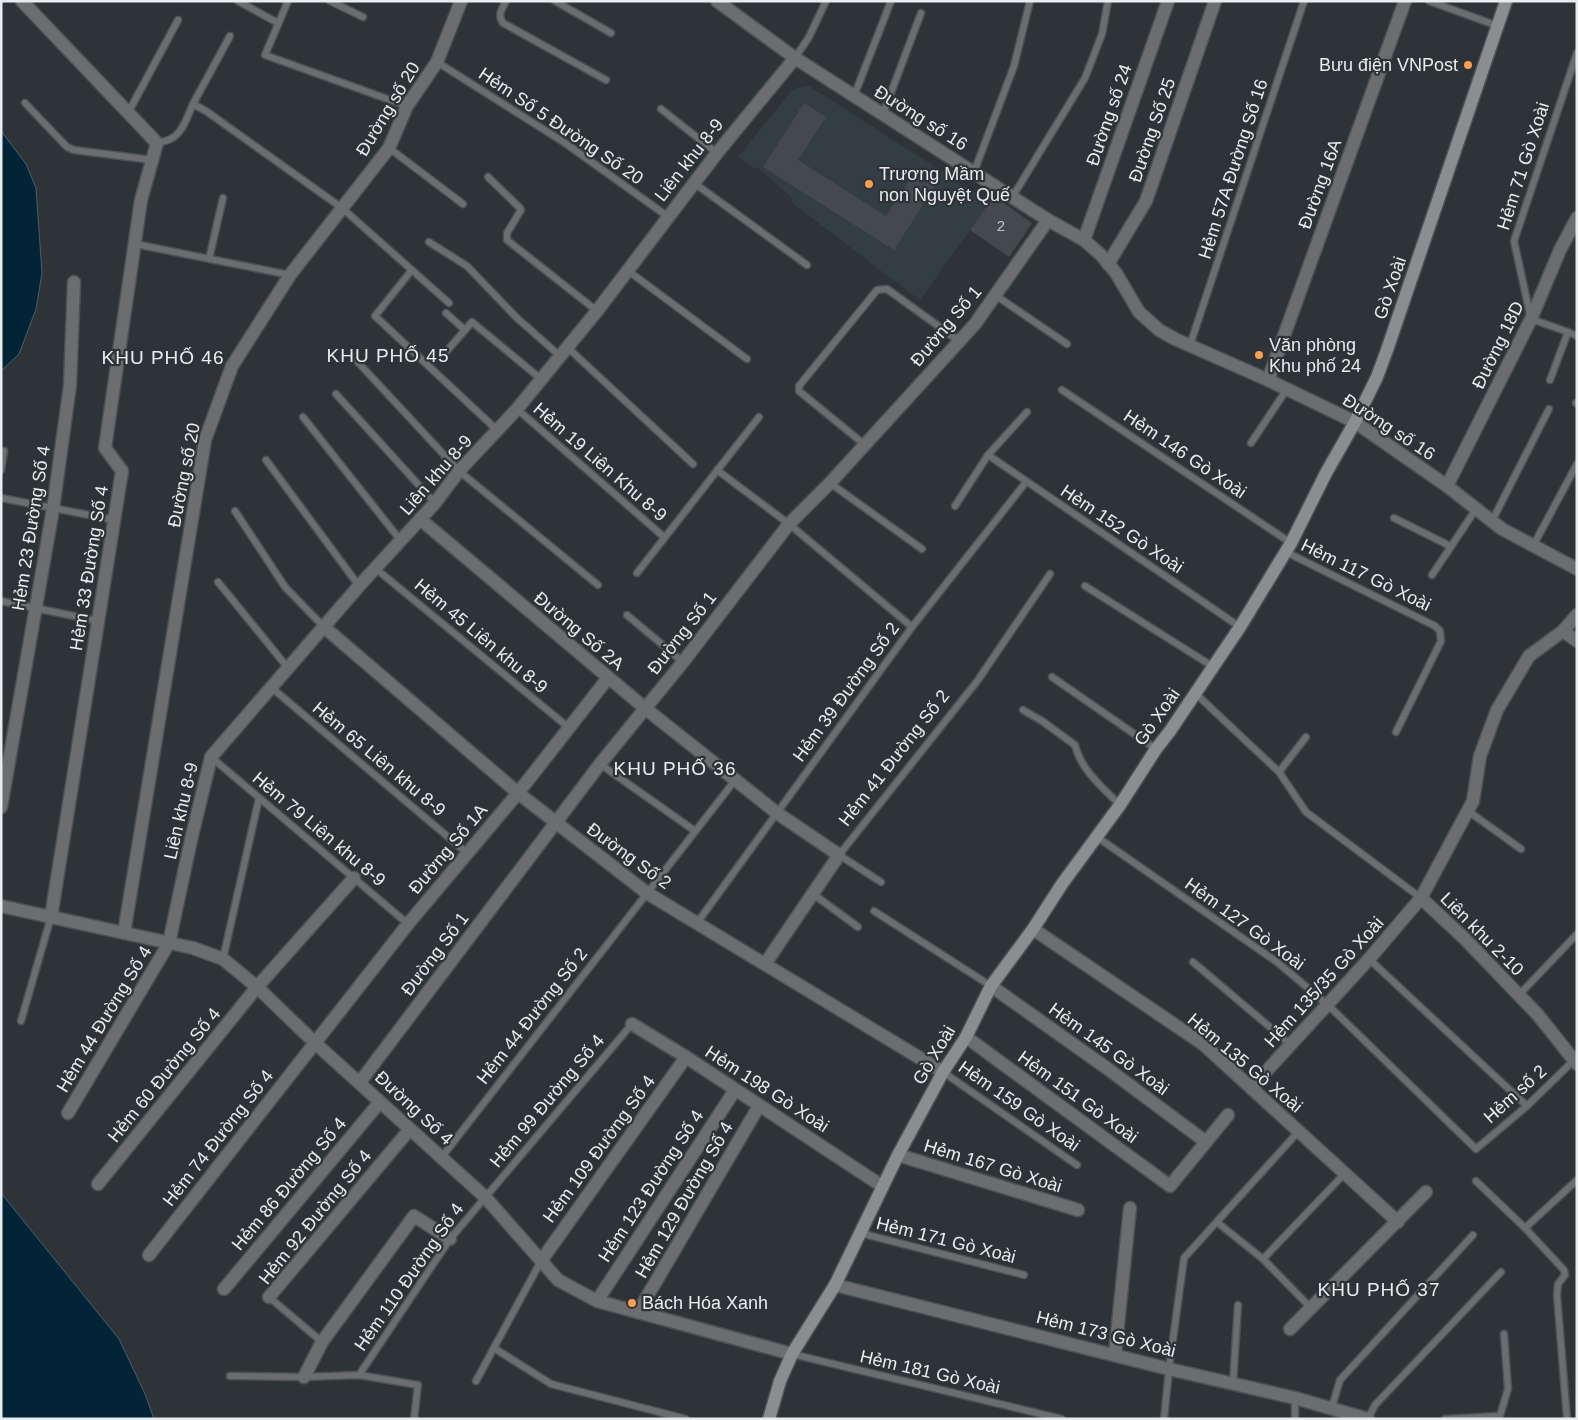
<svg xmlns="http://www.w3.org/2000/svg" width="1578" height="1420" font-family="Arial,sans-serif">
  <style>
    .built { fill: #323d44 }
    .water { fill: #022436; stroke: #47606e }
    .building { fill: #44494d }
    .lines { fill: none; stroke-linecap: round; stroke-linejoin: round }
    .lane-casing { stroke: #4b5154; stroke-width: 9 }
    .street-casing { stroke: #4b5154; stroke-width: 15 }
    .secondary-casing { stroke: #4b5154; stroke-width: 15 }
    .lane { stroke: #6b6d6f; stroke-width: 6 }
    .street { stroke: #6b6d6f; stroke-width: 12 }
    .secondary { stroke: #8a8e91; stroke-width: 12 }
    .poi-dot { fill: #fb9e50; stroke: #2d3336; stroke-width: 2 }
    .labels { text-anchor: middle; stroke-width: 4.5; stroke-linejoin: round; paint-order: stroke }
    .number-label { font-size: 15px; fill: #c0c3c6 }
    .poi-label { font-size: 18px; fill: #e9ecef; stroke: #2d3336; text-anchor: start }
    .street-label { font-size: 18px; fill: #e9ecef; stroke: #2d3336 }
    .neighbourhood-label { font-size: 19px; letter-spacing: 1px; fill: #e9ecef; stroke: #2d3336 }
  </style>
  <rect width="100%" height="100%" fill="#2d3336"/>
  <!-- built -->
  <polygon class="built" points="809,86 990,202 920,300 885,274 791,202 793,199 757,167 755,169 738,157 793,89"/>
  <!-- water -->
  <g class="water">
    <polygon points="1,131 26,164 36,188 42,273 36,309 19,354 1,371"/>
    <polygon points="1,1193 119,1339 145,1394 154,1419 1,1419"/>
  </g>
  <!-- building -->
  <g class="building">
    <polygon points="804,103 826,117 798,160 886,216 914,173 935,186 894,250 763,167"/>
    <polygon points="994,196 1032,223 1009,257 970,230"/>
  </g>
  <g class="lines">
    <defs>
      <g id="lane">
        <polyline points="238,1 278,23"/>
        <polyline points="288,1 265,55 407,106"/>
        <polyline points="330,1 363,17"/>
        <path d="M506,1C502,9 497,15 503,23L606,80"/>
        <polyline points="555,1 611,33"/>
        <polyline points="1429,1 1498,26"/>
        <polyline points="1577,53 1514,241 1531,319 1568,332 1577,336"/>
        <polyline points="795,58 809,37 826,1"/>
        <polyline points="437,62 565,143 667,216"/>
        <polyline points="854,96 891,1"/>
        <polyline points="25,103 67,147 74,150 152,160"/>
        <polyline points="193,104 230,36"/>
        <polyline points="661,109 717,153"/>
        <polyline points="128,113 178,20"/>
        <polyline points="883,114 921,13"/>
        <path d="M157,143C161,142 168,141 172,138C183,132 188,115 193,104L206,111L342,208L449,303"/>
        <polyline points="389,148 463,204"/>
        <polyline points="974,172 1014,66 1030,1"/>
        <polyline points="488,177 520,208 521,210 507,233 507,240 597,311"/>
        <polyline points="694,183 807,265"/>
        <polyline points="1013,196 1085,78 1102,34 1108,1"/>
        <polyline points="429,242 467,266 517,318 560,356"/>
        <polyline points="135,244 290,275"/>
        <polyline points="209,259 223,198"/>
        <polyline points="627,270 747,359"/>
        <polyline points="411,271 375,316 497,430"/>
        <polyline points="995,295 1067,344"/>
        <polyline points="446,313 465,330"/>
        <polyline points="1190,345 1304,1"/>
        <polyline points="567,347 693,464"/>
        <polyline points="445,353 472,322 541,379"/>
        <polyline points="354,358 459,471 598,585"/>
        <polyline points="1550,380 1568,332"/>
        <polyline points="1062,390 1291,543"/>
        <polyline points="336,394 435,503"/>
        <polyline points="1576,403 1577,403"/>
        <polyline points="517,409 664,537"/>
        <polyline points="303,417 401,541"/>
        <polyline points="1251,443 1287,389"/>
        <polyline points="865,445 799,391 799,386 877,290 887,289 959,341"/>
        <polyline points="988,455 1240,627"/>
        <polyline points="266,460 359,586"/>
        <polyline points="1,470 4,451"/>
        <polyline points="717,470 789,524 912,627"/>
        <polyline points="830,483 922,549"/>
        <polyline points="1,498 115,520"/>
        <polyline points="955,506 988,455 1027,412"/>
        <polyline points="235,511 285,587 324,627"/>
        <polyline points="1394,518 1450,546"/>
        <polyline points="1492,521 1549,409"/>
        <polyline points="1533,546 1577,464"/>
        <polyline points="1286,552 1435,626 1440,631 1441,641 1396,732"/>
        <polyline points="375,568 568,727"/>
        <polyline points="637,573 759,417"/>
        <polyline points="1432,575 1476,509"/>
        <polyline points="218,582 288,668"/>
        <polyline points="1085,586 1212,666"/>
        <polyline points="1,601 98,621"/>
        <polyline points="627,615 683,662"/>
        <polyline points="1052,677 1156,749"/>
        <polyline points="272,688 467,853"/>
        <polyline points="1195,693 1279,772 1306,812 1421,898"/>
        <path d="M1023,710L1042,721L1075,745C1081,770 1102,787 1120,805"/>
        <polyline points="211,757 408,924"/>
        <polyline points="600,764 695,831"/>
        <polyline points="1279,772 1306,737"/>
        <polyline points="1468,811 1521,849"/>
        <polyline points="1097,837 1277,962 1328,1005 1476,1149 1527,1106 1574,1060"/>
        <polyline points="881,882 839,855 978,680 1050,574"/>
        <polyline points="813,894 858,927"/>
        <polyline points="874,911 991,986"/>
        <polyline points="697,923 912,627 1026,482"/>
        <polyline points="223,959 259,798"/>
        <polyline points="1369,959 1527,1106"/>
        <polyline points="1193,962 1291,1045"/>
        <polyline points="1519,995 1577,934"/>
        <polyline points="21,1021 51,917"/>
        <polyline points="943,1072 1077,1165"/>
        <polyline points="441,1158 736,779"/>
        <polyline points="1476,1181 1525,1228 1564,1270 1565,1275 1558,1284 1557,1295 1567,1419"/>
        <polyline points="1218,1223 1263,1259 1312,1309"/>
        <polyline points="1525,1228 1577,1180"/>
        <polyline points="860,1233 1024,1275"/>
        <polyline points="1263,1259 1345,1173"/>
        <polyline points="269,1297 322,1342"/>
        <polyline points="494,1348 551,1384 686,1419"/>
        <polyline points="792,1354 1062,1419"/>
        <polyline points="359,1375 450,1239 632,1024"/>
        <polyline points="230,1376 304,1377 359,1375 418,1385 414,1419"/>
        <polyline points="476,1381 541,1261"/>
        <polyline points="1233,1383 1238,1305"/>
        <polyline points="1295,1398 1295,1419"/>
        <polyline points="1332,1407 1340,1380 1473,1235"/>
        <polyline points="1164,1419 1169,1369 1184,1258 1299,1131"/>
        <polyline points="1368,1419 1375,1405 1501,1272"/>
        <polyline points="1445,1419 1499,1416"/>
        <polyline points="1499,1419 1508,1389 1504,1334"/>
      </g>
      <g id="street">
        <polyline points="22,1 157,143 141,200 105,448 122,471 51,917"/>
        <polyline points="717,1 795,58 1048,220 1084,240 1101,255 1116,273 1139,312 1159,330 1175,339 1268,380 1355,422 1447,486 1502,529 1577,569"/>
        <polyline points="1084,240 1168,1"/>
        <polyline points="1108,264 1146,201 1215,1"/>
        <polyline points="1268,380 1405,1"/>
        <polyline points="1447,486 1531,319 1560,250 1577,218"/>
        <polyline points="420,519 646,709 777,813 839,855 765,964"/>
        <polyline points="324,627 518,793 647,893 943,1072"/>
        <polyline points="1563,631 1577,641"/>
        <polyline points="1,807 53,509 70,385 74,282"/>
        <polyline points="1421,898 1464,938 1538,1015 1577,1064"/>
        <polyline points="1,906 193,948 223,959 257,987 314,1042 485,1197 558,1280 597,1301 792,1354"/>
        <polyline points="1033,929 1203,1044 1398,1222"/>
        <polyline points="124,933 205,440 232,366 290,275 389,148 407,106 437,62 461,1"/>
        <polyline points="991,986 1108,1069 1206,1142"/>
        <polyline points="632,1024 686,1057 882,1186"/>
        <polyline points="966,1037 1170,1186 1228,1115"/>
        <polyline points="360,1082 600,764 683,662 789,524 830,483 975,324 1048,220"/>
        <polyline points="1251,1088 1369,959 1421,898 1473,801 1480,756 1497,710 1529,656 1563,631 1577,615"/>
        <polyline points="68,1113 169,943 191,840 211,757 359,586 435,503 459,471 517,409 597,311 717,153 795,58"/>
        <polyline points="898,1155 1078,1210"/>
        <polyline points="98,1184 257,987 354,878"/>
        <polyline points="149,1255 408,924 518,793 608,678"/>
        <polyline points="541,1261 686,1057"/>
        <polyline points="835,1285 1169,1369 1295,1398 1368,1419"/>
        <polyline points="224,1289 380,1102"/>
        <polyline points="269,1297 410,1129"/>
        <polyline points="597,1301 735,1090"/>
        <polyline points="638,1312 759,1106"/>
        <polyline points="1290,1329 1426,1192"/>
        <polyline points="1115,1354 1130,1208"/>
        <polyline points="304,1377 322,1342 414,1216 450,1239"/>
      </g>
      <polyline id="secondary" points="769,1419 780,1381 792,1354 835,1285 898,1155 943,1072 966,1037 991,986 1033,929 1062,884 1120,805 1156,749 1170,731 1240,627 1291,543 1326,473 1355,422 1377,377 1387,350 1506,1"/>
    </defs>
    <!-- lane casing -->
    <use href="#lane" class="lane-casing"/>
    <!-- street casing -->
    <use href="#street" class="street-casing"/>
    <!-- secondary casing -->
    <use href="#secondary" class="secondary-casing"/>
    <!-- lane -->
    <use href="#lane" class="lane"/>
    <!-- street -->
    <use href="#street" class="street"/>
    <!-- secondary -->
    <use href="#secondary" class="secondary"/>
  </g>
  <!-- markers -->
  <g class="poi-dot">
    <circle cx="1468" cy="65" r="5"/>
    <circle cx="869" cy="184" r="5"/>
    <circle cx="1259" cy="355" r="5"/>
    <circle cx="632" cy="1303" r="5"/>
  </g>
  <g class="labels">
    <!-- number labels -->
    <g class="number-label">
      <text x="1001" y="231">2</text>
    </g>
    <!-- poi labels -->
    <g class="poi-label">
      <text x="1458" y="71" text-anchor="end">Bưu điện VNPost</text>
      <text x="879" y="180">Trương Mầm<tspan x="879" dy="21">non Nguyệt Quế</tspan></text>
      <text x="1269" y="351">Văn phòng<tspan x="1269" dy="21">Khu phố 24</tspan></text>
      <text x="642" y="1309">Bách Hóa Xanh</text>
    </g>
    <!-- street labels -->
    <g class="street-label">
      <text transform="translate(388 109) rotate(-59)" y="6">Đường số 20</text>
      <text transform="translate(1109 115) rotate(-71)" y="6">Đường số 24</text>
      <text transform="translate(921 118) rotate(32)" y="6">Đường số 16</text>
      <text transform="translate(561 126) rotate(34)" y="6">Hẻm Số 5 Đường Số 20</text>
      <text transform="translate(1152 130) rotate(-71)" y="6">Đường Số 25</text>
      <text transform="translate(689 160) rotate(-52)" y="6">Liên khu 8-9</text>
      <text transform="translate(1523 166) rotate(-72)" y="6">Hẻm 71 Gò Xoài</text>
      <text transform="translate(1233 169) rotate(-72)" y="6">Hẻm 57A Đường Số 16</text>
      <text transform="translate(1320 184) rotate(-70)" y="6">Đường 16A</text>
      <text transform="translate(1390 288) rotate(-71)" y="6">Gò Xoài</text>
      <text transform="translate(946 326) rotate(-50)" y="6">Đường Số 1</text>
      <text transform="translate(1498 345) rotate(-64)" y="6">Đường 18D</text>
      <text transform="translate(1389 427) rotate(33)" y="6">Đường số 16</text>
      <text transform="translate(1185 454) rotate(34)" y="6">Hẻm 146 Gò Xoài</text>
      <text transform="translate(600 462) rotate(41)" y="6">Hẻm 19 Liên Khu 8-9</text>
      <text transform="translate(184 475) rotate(-79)" y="6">Đường số 20</text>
      <text transform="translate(436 475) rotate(-49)" y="6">Liên khu 8-9</text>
      <text transform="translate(31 528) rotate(-81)" y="6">Hẻm 23 Đường Số 4</text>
      <text transform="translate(1122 529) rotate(34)" y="6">Hẻm 152 Gò Xoài</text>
      <text transform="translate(89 568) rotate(-81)" y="6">Hẻm 33 Đường Số 4</text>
      <text transform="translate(1366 575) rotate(26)" y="6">Hẻm 117 Gò Xoài</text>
      <text transform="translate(579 631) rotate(40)" y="6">Đường Số 2A</text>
      <text transform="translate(682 633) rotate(-52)" y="6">Đường Số 1</text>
      <text transform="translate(481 636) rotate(40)" y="6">Hẻm 45 Liên khu 8-9</text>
      <text transform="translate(846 692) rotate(-54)" y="6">Hẻm 39 Đường Số 2</text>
      <text transform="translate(1157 717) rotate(-55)" y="6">Gò Xoài</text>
      <text transform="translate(894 758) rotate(-52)" y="6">Hẻm 41 Đường Số 2</text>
      <text transform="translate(379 759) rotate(40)" y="6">Hẻm 65 Liên khu 8-9</text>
      <text transform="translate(181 811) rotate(-77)" y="6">Liên khu 8-9</text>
      <text transform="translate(319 829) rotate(40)" y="6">Hẻm 79 Liên khu 8-9</text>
      <text transform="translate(448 849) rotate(-50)" y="6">Đường Số 1A</text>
      <text transform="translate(629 856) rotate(36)" y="6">Đường Số 2</text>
      <text transform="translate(1245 924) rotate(36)" y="6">Hẻm 127 Gò Xoài</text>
      <text transform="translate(1482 934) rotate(45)" y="6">Liên khu 2-10</text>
      <text transform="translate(435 954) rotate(-53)" y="6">Đường Số 1</text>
      <text transform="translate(1324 982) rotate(-48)" y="6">Hẻm 135/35 Gò Xoài</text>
      <text transform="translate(532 1016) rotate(-52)" y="6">Hẻm 44 Đường Số 2</text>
      <text transform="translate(104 1019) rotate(-59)" y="6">Hẻm 44 Đường Số 4</text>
      <text transform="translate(1109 1049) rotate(36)" y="6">Hẻm 145 Gò Xoài</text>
      <text transform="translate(934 1055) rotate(-59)" y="6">Gò Xoài</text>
      <text transform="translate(1245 1063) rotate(40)" y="6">Hẻm 135 Gò Xoài</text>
      <text transform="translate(164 1075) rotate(-51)" y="6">Hẻm 60 Đường Số 4</text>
      <text transform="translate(767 1089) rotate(33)" y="6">Hẻm 198 Gò Xoài</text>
      <text transform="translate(1515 1094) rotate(-42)" y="6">Hẻm số 2</text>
      <text transform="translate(1078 1097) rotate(36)" y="6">Hẻm 151 Gò Xoài</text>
      <text transform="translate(547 1101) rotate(-50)" y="6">Hẻm 99 Đường Số 4</text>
      <text transform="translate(1019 1106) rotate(35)" y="6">Hẻm 159 Gò Xoài</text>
      <text transform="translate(414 1108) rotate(43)" y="6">Đường Số 4</text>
      <text transform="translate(218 1138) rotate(-52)" y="6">Hẻm 74 Đường Số 4</text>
      <text transform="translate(599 1149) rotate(-54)" y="6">Hẻm 109 Đường Số 4</text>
      <text transform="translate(993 1166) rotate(17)" y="6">Hẻm 167 Gò Xoài</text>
      <text transform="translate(289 1184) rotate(-50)" y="6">Hẻm 86 Đường Số 4</text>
      <text transform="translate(651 1186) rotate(-57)" y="6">Hẻm 123 Đường Số 4</text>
      <text transform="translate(684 1200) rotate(-60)" y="6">Hẻm 129 Đường Số 4</text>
      <text transform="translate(315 1217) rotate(-51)" y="6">Hẻm 92 Đường Số 4</text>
      <text transform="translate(946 1240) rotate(14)" y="6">Hẻm 171 Gò Xoài</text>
      <text transform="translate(409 1277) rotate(-55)" y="6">Hẻm 110 Đường Số 4</text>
      <text transform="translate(1106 1334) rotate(14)" y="6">Hẻm 173 Gò Xoài</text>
      <text transform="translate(930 1372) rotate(13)" y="6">Hẻm 181 Gò Xoài</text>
    </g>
    <!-- neighbourhood labels -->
    <g class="neighbourhood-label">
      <text x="388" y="362">KHU PHỐ 45</text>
      <text x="163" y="364">KHU PHỐ 46</text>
      <text x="675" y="775">KHU PHỐ 36</text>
      <text x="1379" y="1296">KHU PHỐ 37</text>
    </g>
  </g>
  <!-- border -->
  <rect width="1578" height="1420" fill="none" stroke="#e9ecef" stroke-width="5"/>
</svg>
